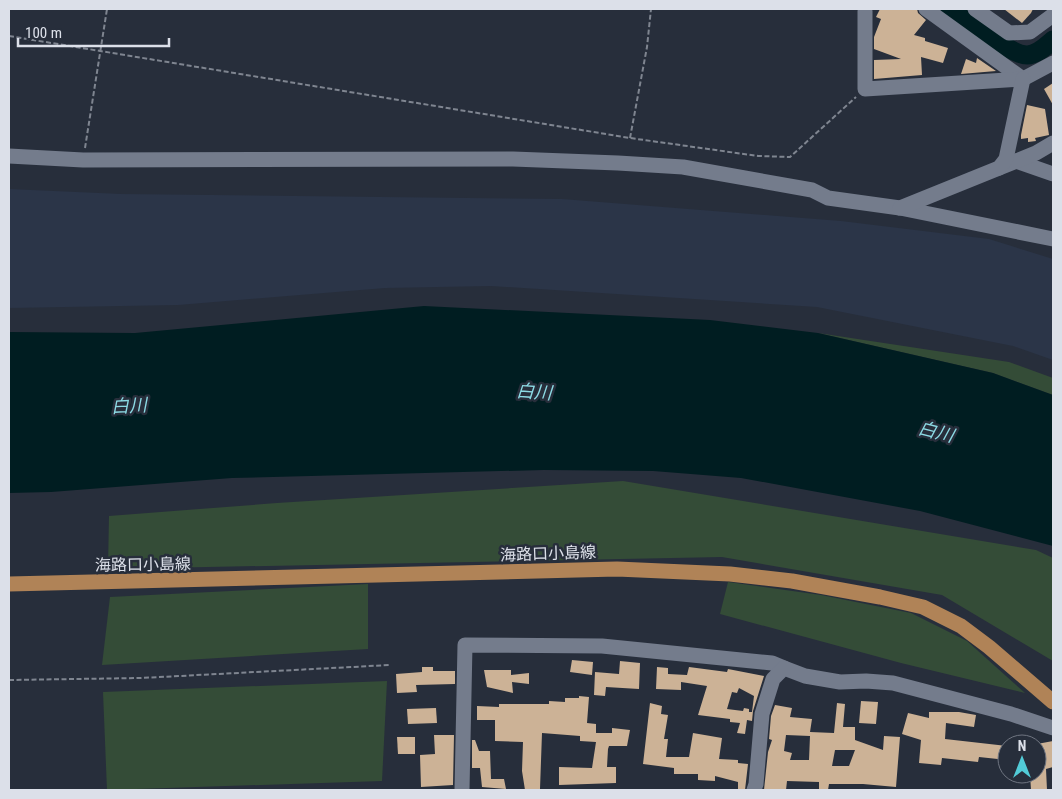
<svg xmlns="http://www.w3.org/2000/svg" width="1062" height="799" font-family="'Roboto Condensed','Noto Sans JP',sans-serif">
  <style>
    .built { fill: #2b3548 }
    .green { fill: #344c37 }
    .water { fill: #001d21 }
    .lines { fill: none; stroke-linecap: round; stroke-linejoin: round }
    .river { stroke: #001d21; stroke-width: 19 }
    .building { fill: #ccb296; fill-rule: evenodd }
    .path { stroke: #7f8590; stroke-width: 2; stroke-dasharray: 5 2.5; stroke-linecap: butt }
    .minor { stroke: #747c8c; stroke-width: 15 }
    .major { stroke: #b08357; stroke-width: 15 }
    .labels { text-anchor: middle; stroke-width: 5; stroke-linejoin: round; paint-order: stroke }
    .street-label { font-size: 16px; fill: #dce0e9; stroke: #272e3b }
    .water-label { font-size: 18px; font-style: italic; fill: #8cdae4; stroke: #272e3b }
  </style>
  <rect width="100%" height="100%" fill="#272e3b"/>
  <!-- built -->
  <polygon class="built" points="9,189 121,194 562,199 841,221 989,239 1053,259 1053,360 1013,346 817,307 491,286 385,288 178,305 9,308"/>
  <!-- green -->
  <g class="green">
    <polygon points="818,333 1009,362 1053,378 1053,395 993,373"/>
    <polygon points="623,481 1036,550 1053,558 1053,661 942,595 722,557 108,569 109,516 277,503"/>
    <polygon points="728,582 821,595 911,613 967,641 1025,693 901,663 720,614"/>
    <polygon points="368,584 368,649 102,665 110,597"/>
    <polygon points="387,681 382,781 107,790 103,692"/>
  </g>
  <!-- water -->
  <polygon class="water" points="424,306 710,320 818,333 993,373 1053,395 1053,546 920,511 741,478 653,471 544,470 232,478 51,492 9,493 9,332 135,333"/>
  <g class="lines">
    <!-- river -->
    <path class="river" d="M950,9C965,19 1010,55 1027,55C1037,55 1046,46 1053,40"/>
  </g>
  <!-- building -->
  <g class="building">
    <polygon points="880,9 917,9 918,13 926,20 914,35 925,38 925,41 948,48 943,63 921,57 922,75 874,79 874,60 901,59 874,49 874,37 881,19 876,17"/>
    <polygon points="1004,9 1033,9 1031,13 1022,23"/>
    <polygon points="977,58 996,71 961,74 966,59 976,63"/>
    <polygon points="1053,83 1053,105 1044,89"/>
    <polygon points="1027,105 1045,109 1049,135 1035,138 1036,141 1028,142 1028,138 1021,139 1021,135"/>
    <polygon points="572,660 593,662 592,675 570,672"/>
    <polygon points="620,661 640,663 639,689 606,687 605,696 594,695 595,672 619,674"/>
    <polygon points="422,667 433,667 433,671 455,671 455,684 416,685 417,692 397,693 396,674 422,672"/>
    <path d="M657,667L668,668V674L687,675L689,667L727,672L728,669L764,676L753,711L752,721L747,720L745,734L737,733L740,723L730,722V719L698,715L707,686L681,682V690L656,689ZM739,688L754,696L752,712H749V709L744,708L743,711L727,709L732,692L737,693Z"/>
    <polygon points="484,670 511,670 511,675 529,673 529,684 512,682 513,693 487,687"/>
    <polygon points="579,696 589,697 587,723 596,724 596,733 612,733 612,728 630,730 627,746 609,746 608,749 607,767 616,767 616,783 559,785 559,767 592,768 596,742 580,741 580,736 542,733 540,789 525,790 522,771 523,742 495,741 495,720 477,720 477,706 499,707 499,704 549,704 549,701 565,702 565,698 579,698"/>
    <polygon points="861,701 878,702 876,724 859,723"/>
    <polygon points="650,703 662,706 661,714 668,715 664,739 668,739 666,757 689,757 693,733 722,738 719,759 738,760 738,763 748,764 745,790 738,790 738,782 715,776 715,781 698,780 698,774 674,774 674,768 643,764"/>
    <path d="M837,703L845,704L843,727H855V740L883,750L884,736L900,737L896,787L863,784H829L828,790H819V782L787,781L786,790H764L768,752L772,740L769,739L771,716L775,705L792,708L790,717L812,719L810,732L834,733ZM786,735L810,736L809,760H790L792,753L784,751ZM835,750H855L849,766H832Z"/>
    <polygon points="436,708 437,723 408,724 407,709"/>
    <polygon points="929,712 959,712 976,715 974,727 946,723 945,739 1007,746 1007,760 979,757 978,762 942,758 941,765 919,763 921,740 902,734 908,713 929,718"/>
    <polygon points="434,735 454,735 453,785 421,787 420,755 435,754"/>
    <polygon points="397,737 415,737 415,754 398,754"/>
    <polygon points="472,740 475,740 479,751 490,751 491,779 504,779 506,789 482,787 480,768 472,768"/>
    <polygon points="1053,741 1053,767 1046,769 1047,790 1031,790 1030,774 1037,774 1037,744"/>
  </g>
  <g class="lines">
    <!-- path -->
    <g class="path">
      <polyline points="9,36 630,138 758,156 790,157 856,97"/>
      <polyline points="630,138 647,47 651,9"/>
      <polyline points="85,148 107,9"/>
      <polyline points="9,680 141,678 390,665"/>
    </g>
    <!-- minor -->
    <g class="minor">
      <polyline points="926,9 1023,79"/>
      <polyline points="975,9 1009,33 1030,32 1053,15"/>
      <polyline points="865,11 865,89 1023,79 1053,63"/>
      <polyline points="9,156 83,160 513,159 618,163 683,167 812,190 828,198 900,208 1053,239"/>
      <polyline points="1016,161 1053,174"/>
      <polyline points="999,168 1036,153 1053,143"/>
      <polyline points="900,208 999,168 1006,159 1023,79"/>
      <polyline points="462,790 465,645 602,646 772,663 784,668"/>
      <polyline points="754,790 756,784 762,714 773,679 784,668 805,676 840,682 866,681 893,683 1011,714 1053,728"/>
    </g>
    <!-- major -->
    <polyline class="major" points="9,584 617,569 730,574 792,581 880,597 923,607 961,626 989,647 1053,702"/>
  </g>
  <g class="labels">
    <!-- street labels -->
    <g class="street-label">
      <text transform="translate(548 553) rotate(-2)" y="6">海路口小島線</text>
      <text transform="translate(143 564) rotate(-1)" y="6">海路口小島線</text>
    </g>
    <!-- water labels -->
    <g class="water-label">
      <text transform="translate(534 392) rotate(4)" y="6">白川</text>
      <text transform="translate(129 406) rotate(-3)" y="6">白川</text>
      <text transform="translate(936 432) rotate(14)" y="6">白川</text>
    </g>
  </g>
  <!-- border -->
  <rect width="1062" height="799" fill="none" stroke="#dce0e9" stroke-width="20"/>
  <!-- north arrow -->
  <g transform="translate(1022 759)"><circle r="24" fill="#272e3b" stroke="#6f7581"/>
  <path d="M0-4L9 19L0 12L-9 19Z" fill="#52cbd7"/>
  <text y="-8" font-size="14" font-weight="bold" text-anchor="middle" fill="#dce0e9">N</text>
  </g>
  <!-- scale -->
  <path d="M18 38v8h151v-8" fill="none" stroke="#dce0e9" stroke-width="2.5"/>
  <text x="25" y="38" font-size="15" fill="#dce0e9" stroke="#272e3b" stroke-width="4" paint-order="stroke">100 m</text>
</svg>
